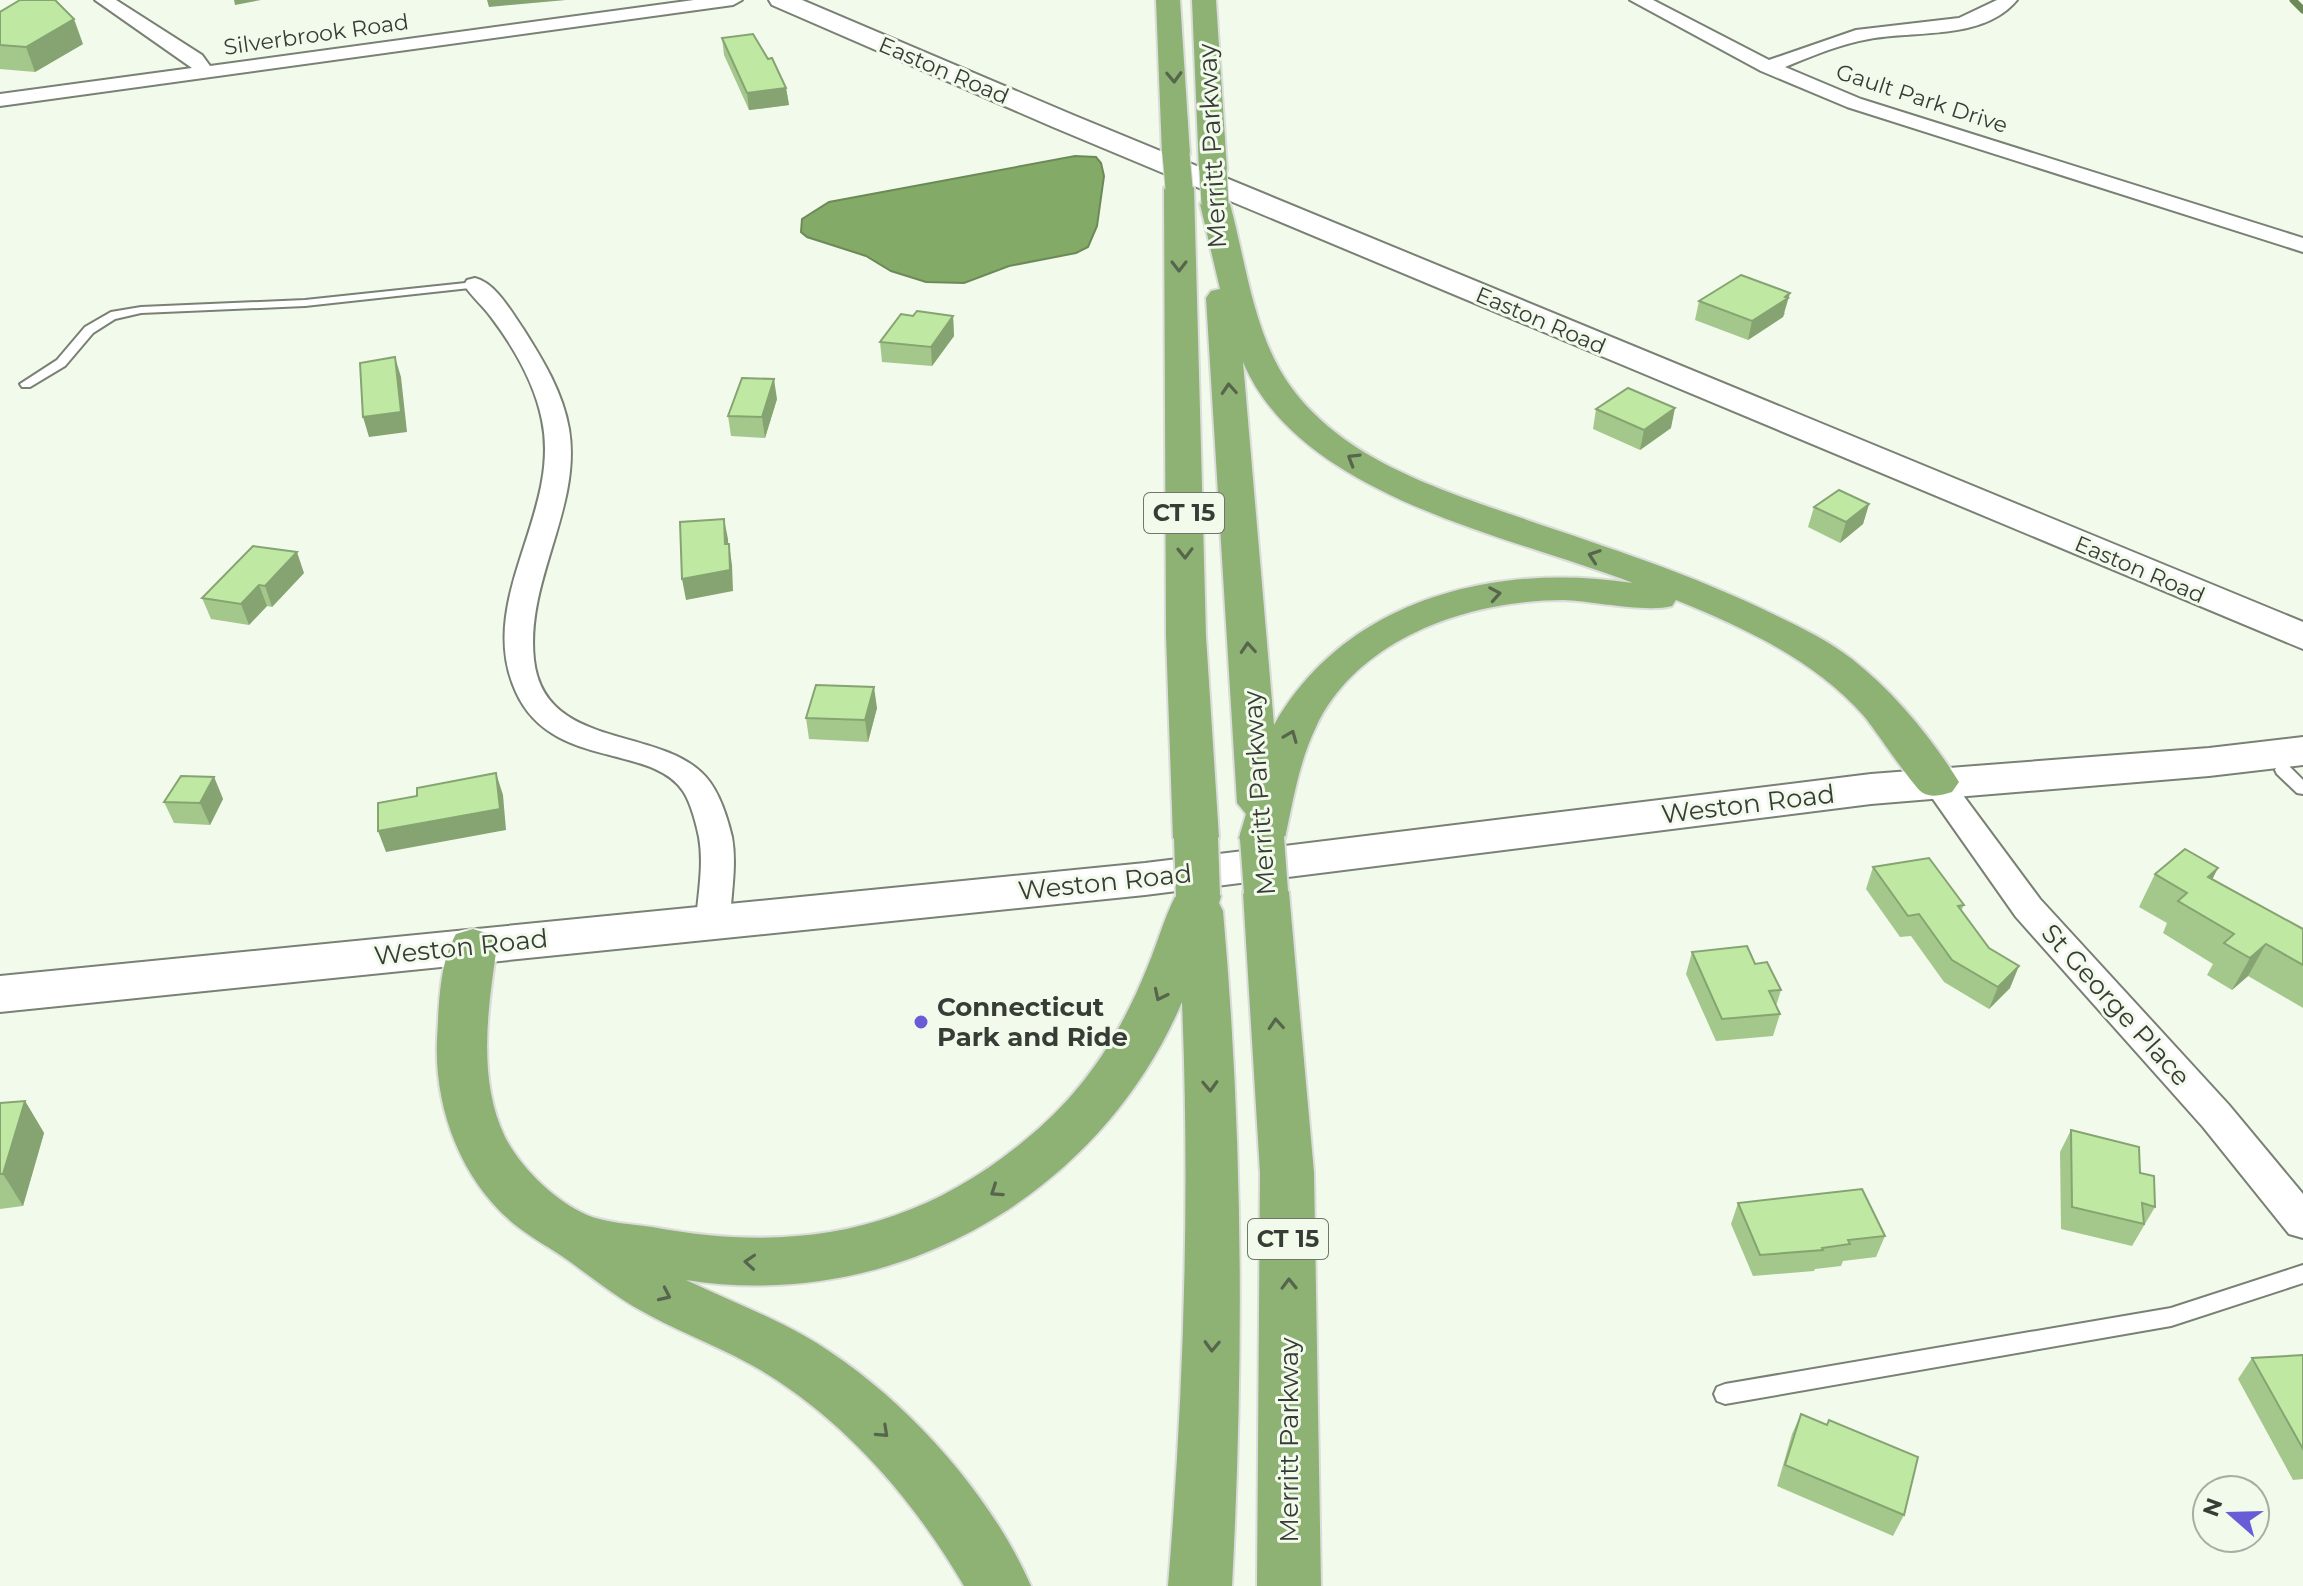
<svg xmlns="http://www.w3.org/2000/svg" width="2303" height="1586" font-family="Montserrat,sans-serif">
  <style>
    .water { fill: #83ab67; stroke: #6c8a58; stroke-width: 2 }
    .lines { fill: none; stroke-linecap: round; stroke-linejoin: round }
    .stream { stroke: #6c8a58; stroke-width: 7 }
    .lane-casing { stroke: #798074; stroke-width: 4 }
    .street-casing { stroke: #798074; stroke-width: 4 }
    .secondary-casing { stroke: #798074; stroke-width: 4 }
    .highway-casing { stroke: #dbdcdb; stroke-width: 4 }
    .lane { fill: #fff; fill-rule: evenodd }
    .street { fill: #fff; fill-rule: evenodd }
    .secondary { fill: #fff; fill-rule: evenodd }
    .highway { fill: #8db274; fill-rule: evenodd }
    .highway-bridge-far1-casing { stroke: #dbdcdb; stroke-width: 29; stroke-linecap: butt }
    .highway-bridge-casing { stroke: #dbdcdb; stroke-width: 48; stroke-linecap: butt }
    .highway-bridge-far1 { stroke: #8db274; stroke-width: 27 }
    .highway-bridge { stroke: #8db274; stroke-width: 44 }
    .wall { fill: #a4c88c }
    .shaded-wall { fill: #86a372 }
    .building { fill: #bfe9a3; stroke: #86a372; stroke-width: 2 }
    .oneway { stroke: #56654c }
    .poi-dot { fill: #695dd7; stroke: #f2faec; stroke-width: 3 }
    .labels { text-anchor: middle; stroke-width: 6; stroke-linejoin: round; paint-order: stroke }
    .far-street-label { font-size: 22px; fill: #383c36; stroke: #f2faec }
    .shield { fill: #f2faec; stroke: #70756d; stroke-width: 2 }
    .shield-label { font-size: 24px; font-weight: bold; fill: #383c36 }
    .street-label { font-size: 26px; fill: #383c36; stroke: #f2faec }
    .poi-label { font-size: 26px; font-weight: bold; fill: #383c36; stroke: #f2faec; text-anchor: start }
  </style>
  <rect width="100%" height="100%" fill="#f2faec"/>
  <!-- water -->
  <polygon class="water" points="1075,156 1096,157 1101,163 1104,176 1097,226 1088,247 1076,253 1009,266 964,283 926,282 891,271 866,256 807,237 801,232 802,219 829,202"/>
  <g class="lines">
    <!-- stream -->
    <polyline class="stream" points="2293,0 2303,10"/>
    <defs>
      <g id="lane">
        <polygon points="475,282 481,285 479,287 305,306 141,313 115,319 93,333 65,366 30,387 22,387 20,384 57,360 85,327 111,312 141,307 305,300"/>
        <polygon points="2283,765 2289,766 2303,780 2303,794 2297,793 2277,774 2275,770 2277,766"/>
        <polygon points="2303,1265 2303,1283 2171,1326 1725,1404 1717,1401 1714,1394 1717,1387 1725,1384 2171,1308"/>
      </g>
      <g id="street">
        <polygon points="95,0 116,0 202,55 210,66 694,0 742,0 733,5 0,106 0,94 192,68"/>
        <path d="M1630,0H1653L1769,60L1856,30L1959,18L1997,0H2017C1983,41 1915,30 1869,39C1840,44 1812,56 1785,67L1861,99L2303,238V252L1847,107L1761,71Z"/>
        <path d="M475,278C496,283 512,313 524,330C543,360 563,393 569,429C582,508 525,580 534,660C544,748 653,727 701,772C718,787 727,816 732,837C737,865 731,894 730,922L725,931L713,934L701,931L696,922C698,894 704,865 699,837C696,823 691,803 683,791C651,743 551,770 516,692C474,600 562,514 542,420C535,384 513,346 491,317C483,306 472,297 464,285L467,280Z"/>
        <polygon points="1937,771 1948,775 2040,899 2229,1105 2303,1194 2303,1238 2289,1234 2203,1127 2016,917 1921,782 1926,775"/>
      </g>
      <g id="secondary">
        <polygon points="769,0 802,0 1073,115 2303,622 2303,649 1053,127 772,5"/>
        <polygon points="2303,737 2303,765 2209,776 1871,804 1145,895 0,1012 0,976 1145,863 1871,774 2209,748"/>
      </g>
      <g id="highway">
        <polygon points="1156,0 1180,0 1190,154 1186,160 1176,162 1166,160 1162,154"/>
        <polygon points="1192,0 1216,0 1227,170 1223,176 1213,179 1203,176 1199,170"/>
        <polygon points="1179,179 1189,182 1194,188 1206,636 1219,838 1212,849 1196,853 1180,849 1173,838 1166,636 1164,188 1169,182"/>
        <path d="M1215,195L1225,198L1230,204C1246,263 1254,337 1291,387C1341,455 1424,484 1501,511C1593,543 1686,571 1773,614C1800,627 1828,640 1852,659C1894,692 1931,737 1959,782L1952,792C1943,795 1932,798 1923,793C1913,787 1875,729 1863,715C1813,659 1744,628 1676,600L1672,606C1645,613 1594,601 1563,600C1471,600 1358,637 1316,727C1299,762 1293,801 1285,838L1278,849L1262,853L1246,849L1239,838L1246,814L1237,803L1206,298L1211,291L1220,289L1200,204L1205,198ZM1243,362C1300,497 1508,535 1633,583C1497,562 1346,598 1274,725Z"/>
        <polygon points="1266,876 1282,880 1289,892 1314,1173 1321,1586 1257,1586 1260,1173 1243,892 1250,880"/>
        <path d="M1198,880L1214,884L1221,896L1219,903L1223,911C1243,1136 1244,1360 1232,1586H1168C1184,1391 1190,1197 1182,1002C1100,1195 895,1313 686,1280C725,1299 766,1314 803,1335C895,1387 989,1489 1031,1586H964C917,1506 856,1433 778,1381C738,1354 692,1338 649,1315C620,1300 595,1280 569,1261C551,1248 531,1238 514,1224C461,1180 434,1108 437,1040C439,1006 439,963 456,934L473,929L490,934L497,946C488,1007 477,1079 505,1137C521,1168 555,1201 587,1215C606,1223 632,1224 652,1227C796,1254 918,1232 1031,1135C1085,1090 1121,1033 1147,968C1159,940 1166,910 1182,884Z"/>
      </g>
    </defs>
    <!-- lane casing -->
    <use href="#lane" class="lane-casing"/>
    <!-- street casing -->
    <use href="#street" class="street-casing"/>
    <!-- secondary casing -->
    <use href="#secondary" class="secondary-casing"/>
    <!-- highway casing -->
    <use href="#highway" class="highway-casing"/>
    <!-- lane -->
    <use href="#lane" class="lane"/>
    <!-- street -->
    <use href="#street" class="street"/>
    <!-- secondary -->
    <use href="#secondary" class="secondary"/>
    <!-- highway -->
    <use href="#highway" class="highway"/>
    <defs>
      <g id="highway-bridge-far1">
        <polyline points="1176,154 1179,188"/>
        <polyline points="1213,170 1215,204"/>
      </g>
      <g id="highway-bridge">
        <polyline points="1196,838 1198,896"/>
        <polyline points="1262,838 1266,892"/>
      </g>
    </defs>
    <!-- highway-bridge-far1 casing -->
    <use href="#highway-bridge-far1" class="highway-bridge-far1-casing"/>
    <!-- highway-bridge casing -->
    <use href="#highway-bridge" class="highway-bridge-casing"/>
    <!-- highway-bridge-far1 -->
    <use href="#highway-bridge-far1" class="highway-bridge-far1"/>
    <!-- highway-bridge -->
    <use href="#highway-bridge" class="highway-bridge"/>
  </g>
  <!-- wall -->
  <g class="wall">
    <polygon points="0,12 83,44 35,72 0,69"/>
    <polygon points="722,38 786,88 789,105 749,110 724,55"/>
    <polygon points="1699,301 1785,313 1783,317 1748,340 1695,320"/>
    <polygon points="913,316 953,316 954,336 932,366 882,362 880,342"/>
    <polygon points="777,399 765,438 731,436 728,416"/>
    <polygon points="1596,409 1671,428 1640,450 1593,429"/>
    <polygon points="1869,504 1863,524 1840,543 1808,527 1814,507"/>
    <polygon points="304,573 272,607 267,606 249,625 211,619 202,598"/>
    <polygon points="877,708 868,742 809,739 806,718"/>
    <polygon points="214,777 223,799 210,825 174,823 164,802"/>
    <polygon points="1873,867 1964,905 1961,911 2010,988 1989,1009 1944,982 1911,936 1900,937 1866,889"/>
    <polygon points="2155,874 2212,880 2303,929 2303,1008 2248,976 2232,990 2207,975 2213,964 2163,933 2167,923 2139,907"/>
    <polygon points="1692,952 1755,964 1781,990 1776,1006 1780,1014 1773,1036 1716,1041 1686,974"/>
    <polygon points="25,1101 44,1133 23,1206 0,1209 0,1103"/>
    <polygon points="2071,1130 2140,1173 2155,1207 2132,1246 2061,1229 2060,1152"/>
    <polygon points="1738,1203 1885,1236 1876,1257 1843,1261 1841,1266 1815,1269 1814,1271 1753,1276 1731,1224"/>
    <polygon points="2303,1355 2303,1479 2293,1480 2238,1379 2252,1358"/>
    <polygon points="1801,1414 1904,1515 1893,1536 1777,1486 1792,1434"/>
  </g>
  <!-- shaded-wall -->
  <g class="shaded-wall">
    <polygon points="234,0 261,0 235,5"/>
    <polygon points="487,0 566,0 489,7"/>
    <polygon points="74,19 83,44 35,72 26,47"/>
    <polygon points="786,88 789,105 749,110 747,93"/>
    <polygon points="1790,293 1783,317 1748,340 1752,321"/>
    <polygon points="953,316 954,336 932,366 931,347"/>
    <polygon points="395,357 401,377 407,432 369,437 363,417"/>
    <polygon points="774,379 777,399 765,438 762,417"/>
    <polygon points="1675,408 1671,428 1640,450 1644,430"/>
    <polygon points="1869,504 1863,524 1840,543 1846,522"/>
    <polygon points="724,519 728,539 729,565 725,544"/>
    <polygon points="729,544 732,565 733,591 686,600 682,579"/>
    <polygon points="297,552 304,573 272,607 265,586"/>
    <polygon points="259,585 267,606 249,625 241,604"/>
    <polygon points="874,687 877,708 868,742 865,720"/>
    <polygon points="496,773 503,795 506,830 386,852 378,831"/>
    <polygon points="214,777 223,799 210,825 200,803"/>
    <polygon points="2218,868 2202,900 2192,909 2208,877"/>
    <polygon points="2266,944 2248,976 2232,990 2250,958"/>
    <polygon points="2019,966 2010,988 1989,1009 1998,987"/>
    <polygon points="25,1101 44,1133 23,1206 3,1174"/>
  </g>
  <!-- building -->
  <g class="building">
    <polygon points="20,0 55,0 74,19 26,47 0,45 0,12"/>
    <polygon points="753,34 768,59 772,58 786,88 747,93 722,38"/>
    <polygon points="1741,275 1790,293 1785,297 1788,298 1752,321 1699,301"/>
    <polygon points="917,311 953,316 931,347 880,342 901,314 913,316"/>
    <polygon points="395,357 401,412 363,417 360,363"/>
    <polygon points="742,378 774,379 762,417 728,416"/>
    <polygon points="1628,388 1675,408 1644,430 1596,409"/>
    <polygon points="1839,490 1869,504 1846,522 1814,507"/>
    <polygon points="724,519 725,544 729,544 730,570 682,579 680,522"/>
    <polygon points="253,546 297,552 265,586 259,585 241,604 202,598"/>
    <polygon points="816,685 874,687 865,720 806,718"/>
    <polygon points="496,773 500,809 378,831 378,803 417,796 417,788"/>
    <polygon points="181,776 214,777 200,803 164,802"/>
    <polygon points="2185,849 2218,868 2208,877 2303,929 2303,965 2266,944 2250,958 2224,943 2234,934 2178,901 2187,893 2155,874"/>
    <polygon points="1929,858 1964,905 1958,906 1989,948 2019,966 1998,987 1952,960 1919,914 1908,916 1873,867"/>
    <polygon points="1747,946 1755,964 1767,962 1781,990 1769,991 1780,1014 1722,1019 1692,952"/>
    <polygon points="25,1101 3,1174 0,1174 0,1103"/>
    <polygon points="2071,1130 2139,1147 2140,1173 2154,1176 2155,1207 2142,1203 2144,1224 2072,1207"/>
    <polygon points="1862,1189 1885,1236 1848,1240 1850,1244 1822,1248 1823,1250 1760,1255 1738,1203"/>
    <polygon points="2303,1355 2303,1449 2252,1358"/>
    <polygon points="1801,1414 1827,1425 1829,1420 1918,1457 1904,1515 1785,1465"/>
  </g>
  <!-- one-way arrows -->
  <defs><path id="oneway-chevron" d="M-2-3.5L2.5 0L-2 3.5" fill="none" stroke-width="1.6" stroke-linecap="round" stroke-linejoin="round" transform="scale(2)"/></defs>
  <g class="oneway">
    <use href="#oneway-chevron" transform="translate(1174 77) rotate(88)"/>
    <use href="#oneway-chevron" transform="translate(1179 266) rotate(90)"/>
    <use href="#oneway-chevron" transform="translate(1229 389) rotate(-94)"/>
    <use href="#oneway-chevron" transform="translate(1353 459) rotate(-149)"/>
    <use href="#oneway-chevron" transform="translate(1185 553) rotate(89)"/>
    <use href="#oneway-chevron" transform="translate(1594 556) rotate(-161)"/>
    <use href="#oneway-chevron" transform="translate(1495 594) rotate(-10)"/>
    <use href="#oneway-chevron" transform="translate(1248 648) rotate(-94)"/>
    <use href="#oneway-chevron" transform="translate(1291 736) rotate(-68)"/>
    <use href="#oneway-chevron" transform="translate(1160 995) rotate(116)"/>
    <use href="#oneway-chevron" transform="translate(1276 1024) rotate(-94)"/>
    <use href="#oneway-chevron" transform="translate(1210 1086) rotate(88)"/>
    <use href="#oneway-chevron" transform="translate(996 1191) rotate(146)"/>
    <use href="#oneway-chevron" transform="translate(750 1262) rotate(-176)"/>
    <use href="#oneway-chevron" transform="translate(1289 1284) rotate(-91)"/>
    <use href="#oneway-chevron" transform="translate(665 1295) rotate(25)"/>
    <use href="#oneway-chevron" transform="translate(1212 1346) rotate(92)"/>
    <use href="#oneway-chevron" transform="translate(883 1432) rotate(43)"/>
  </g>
  <!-- markers -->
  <circle class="poi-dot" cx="921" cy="1022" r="8"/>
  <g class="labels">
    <!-- far-street labels -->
    <g class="far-street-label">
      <text transform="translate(316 34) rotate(-8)" y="8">Silverbrook Road</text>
      <text transform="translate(944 70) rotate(23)" y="8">Easton Road</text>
      <text transform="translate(1922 98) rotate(18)" y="8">Gault Park Drive</text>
      <text transform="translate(1541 320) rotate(23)" y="8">Easton Road</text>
      <text transform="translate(2140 569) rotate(23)" y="8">Easton Road</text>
    </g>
    <!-- shield labels -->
    <g class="shield">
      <rect x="1144" y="493" width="80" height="40" rx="6"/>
      <rect x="1248" y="1219" width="80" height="40" rx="6"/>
    </g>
    <g class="shield-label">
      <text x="1184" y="521">CT 15</text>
      <text x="1288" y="1247">CT 15</text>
    </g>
    <!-- street labels -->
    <g class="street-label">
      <text transform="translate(1212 146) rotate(-93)" y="9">Merritt Parkway</text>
      <text transform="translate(1259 793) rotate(-94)" y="9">Merritt Parkway</text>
      <text transform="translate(1748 804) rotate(-7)" y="9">Weston Road</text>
      <text transform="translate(1105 882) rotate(-6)" y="9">Weston Road</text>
      <text transform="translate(461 947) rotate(-6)" y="9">Weston Road</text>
      <text transform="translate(2116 1005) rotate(48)" y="9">St George Place</text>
      <text transform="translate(1289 1440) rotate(-90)" y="9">Merritt Parkway</text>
    </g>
    <!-- poi labels -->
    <g class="poi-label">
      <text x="937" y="1016">Connecticut<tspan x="937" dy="30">Park and Ride</tspan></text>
    </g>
  </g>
  <!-- north arrow -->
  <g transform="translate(2231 1514) rotate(290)"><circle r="38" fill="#f2faec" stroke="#a8aea3" stroke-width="2"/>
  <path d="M0-6L14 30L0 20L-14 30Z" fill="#695dd7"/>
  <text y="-12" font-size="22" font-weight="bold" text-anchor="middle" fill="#383c36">N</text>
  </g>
</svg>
